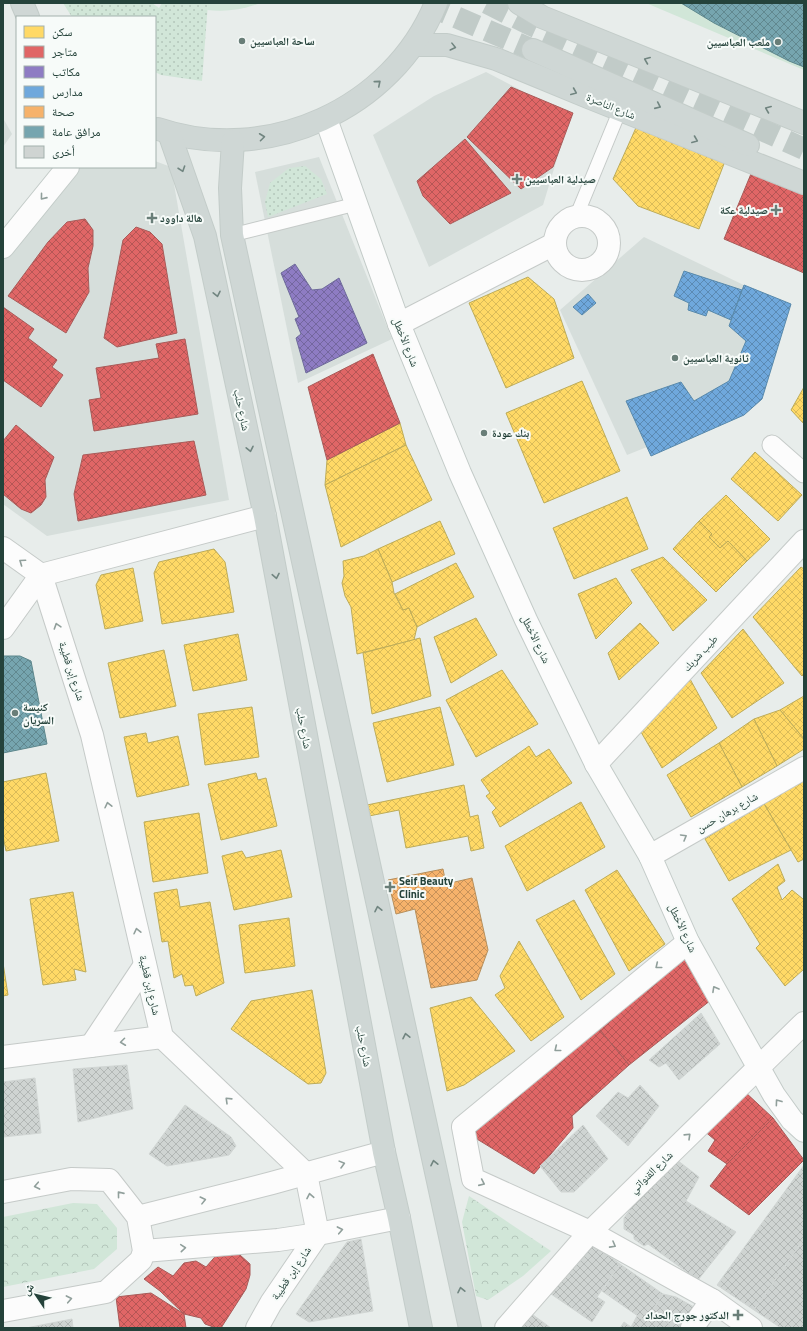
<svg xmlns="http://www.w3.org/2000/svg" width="807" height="1331" font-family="'Titillium Web','Noto Naskh Arabic',sans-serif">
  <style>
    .built { fill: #d6dedb }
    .grass { fill: url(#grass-dots) }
    .forest { fill: url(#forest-crowns) }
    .garden { fill: #d1e6d8 }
    .homes { fill: url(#homes-cross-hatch); stroke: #bdac59 }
    .shops { fill: url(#shops-cross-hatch); stroke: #a85b59 }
    .offices { fill: url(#offices-cross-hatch); stroke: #6e6b9a }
    .schools { fill: url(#schools-cross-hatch); stroke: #5889ab }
    .health { fill: url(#health-cross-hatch); stroke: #b7905c }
    .public { fill: url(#public-cross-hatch); stroke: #5d878c }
    .building { fill: url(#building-cross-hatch); stroke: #d1d6d4 }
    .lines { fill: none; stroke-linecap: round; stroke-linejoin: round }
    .primary-tunnel { stroke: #c1cbc8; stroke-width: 22; stroke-dasharray: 22 11; stroke-linecap: butt }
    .service-casing { stroke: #c5cac8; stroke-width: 15 }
    .pedestrian-casing { stroke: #c5cac8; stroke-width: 21 }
    .minor-casing { stroke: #c5cac8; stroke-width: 24 }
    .secondary-casing { stroke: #c3cbc8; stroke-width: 24 }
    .primary-casing { stroke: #c3ccc9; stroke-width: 24 }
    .service { stroke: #fcfcfc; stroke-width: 13 }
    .pedestrian { stroke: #fcfcfc; stroke-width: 19 }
    .minor { stroke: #fcfcfc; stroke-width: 22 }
    .secondary { stroke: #fcfcfc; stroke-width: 22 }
    .primary { stroke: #cfd7d5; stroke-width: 22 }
    .oneway { stroke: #718580 }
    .oneway2 { stroke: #909f9b }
    .poi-dot { fill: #697e78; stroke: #f7fbf9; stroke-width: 1.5 }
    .labels { text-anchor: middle; stroke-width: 4; stroke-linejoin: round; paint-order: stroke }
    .poi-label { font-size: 11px; font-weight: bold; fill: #24423a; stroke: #f7fbf9; text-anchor: start }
    .street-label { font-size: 11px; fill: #24423a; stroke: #f7fbf9 }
  </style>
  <defs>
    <pattern id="grass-dots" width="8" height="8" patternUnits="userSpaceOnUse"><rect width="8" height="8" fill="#d1e6d8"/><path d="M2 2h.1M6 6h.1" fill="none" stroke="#b3c6ba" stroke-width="1.8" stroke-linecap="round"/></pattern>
    <pattern id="forest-crowns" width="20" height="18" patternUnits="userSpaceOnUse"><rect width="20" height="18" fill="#d1e6d8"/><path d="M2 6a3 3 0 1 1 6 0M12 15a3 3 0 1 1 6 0" fill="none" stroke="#b3c6ba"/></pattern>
    <pattern id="homes-cross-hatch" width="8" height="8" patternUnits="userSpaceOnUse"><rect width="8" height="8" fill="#ffd966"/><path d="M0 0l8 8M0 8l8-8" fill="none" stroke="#dabb59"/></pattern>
    <pattern id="shops-cross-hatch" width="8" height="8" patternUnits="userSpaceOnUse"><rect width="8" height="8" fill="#e06666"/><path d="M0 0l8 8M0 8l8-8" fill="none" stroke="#b55655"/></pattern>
    <pattern id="offices-cross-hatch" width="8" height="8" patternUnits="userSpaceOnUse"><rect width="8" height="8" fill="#8e7cc3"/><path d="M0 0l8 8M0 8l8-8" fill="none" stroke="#74679f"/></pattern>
    <pattern id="schools-cross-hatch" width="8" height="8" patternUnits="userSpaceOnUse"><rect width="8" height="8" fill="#6fa8dc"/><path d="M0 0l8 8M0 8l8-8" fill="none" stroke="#5b8ab3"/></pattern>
    <pattern id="health-cross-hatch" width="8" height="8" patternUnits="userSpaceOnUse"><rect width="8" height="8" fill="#f6b26b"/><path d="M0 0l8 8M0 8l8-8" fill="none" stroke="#c79259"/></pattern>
    <pattern id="public-cross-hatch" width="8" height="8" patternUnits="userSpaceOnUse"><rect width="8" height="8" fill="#76a5af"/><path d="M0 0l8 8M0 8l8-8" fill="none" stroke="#61888f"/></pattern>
    <pattern id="building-cross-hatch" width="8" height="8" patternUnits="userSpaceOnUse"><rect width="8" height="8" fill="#cfd4d2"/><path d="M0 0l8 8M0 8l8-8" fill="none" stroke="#b2b7b5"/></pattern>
  </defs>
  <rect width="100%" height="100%" fill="#e8edeb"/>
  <!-- built -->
  <g class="built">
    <polygon points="486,72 570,116 543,205 429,267 373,135 434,96"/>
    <polygon points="3,118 12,134 3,147"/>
    <polygon points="319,157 392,339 298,383 255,172"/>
    <polygon points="155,161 171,167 229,500 47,536 3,504 3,258 70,167 155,167"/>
    <polygon points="644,237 785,305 752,405 627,455 560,310"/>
  </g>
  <!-- grass -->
  <g class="grass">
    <polygon points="63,3 152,3 159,8 162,3 208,3 202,81 161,75 155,72 155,17 72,17"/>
    <polygon points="305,166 321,179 327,194 268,217 265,202 270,183 289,168"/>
  </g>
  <!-- forest -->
  <g class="forest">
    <polygon points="469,1196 551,1251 523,1276 488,1300 476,1296 462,1222"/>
    <polygon points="73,1203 97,1204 117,1228 117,1249 94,1269 3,1287 3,1217"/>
  </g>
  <!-- garden -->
  <g class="garden">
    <path d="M208,3H260C243,10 225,12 207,10Z"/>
    <polygon points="646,3 804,3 804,70"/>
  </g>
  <!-- homes -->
  <g class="homes">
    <polygon points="639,121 727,156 699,229 638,206 613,179"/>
    <polygon points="528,277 554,299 574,358 506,388 469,303"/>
    <polygon points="582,381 620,471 544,503 506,413"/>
    <polygon points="804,387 804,424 791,410"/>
    <polygon points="400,423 406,445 325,485 327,460"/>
    <polygon points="406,445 432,500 341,547 325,485"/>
    <polygon points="755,452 802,495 778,521 731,479"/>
    <polygon points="726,495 770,539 747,561 728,541 720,548 709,537 712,534 699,521"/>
    <polygon points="627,497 648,549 574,579 553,528"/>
    <polygon points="440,521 455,554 392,582 378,549"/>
    <polygon points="699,521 712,534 709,537 720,548 728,541 747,561 716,592 673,549"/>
    <polygon points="214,549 225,562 234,612 162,624 154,573 159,562"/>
    <polygon points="378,549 392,582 394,593 403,610 409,608 417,627 414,640 357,654 351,607 345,596 342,583 344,576 343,561 364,556"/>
    <polygon points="663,557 707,600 673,631 631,570"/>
    <polygon points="456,563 474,597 417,627 409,608 403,610 395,594"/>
    <polygon points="801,567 804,569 804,674 802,676 753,617"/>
    <polygon points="133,568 143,621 105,629 96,585 101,575"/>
    <polygon points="616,578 632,603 596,639 578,594"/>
    <polygon points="476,618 497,655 451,683 434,637"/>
    <polygon points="640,623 659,643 619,680 608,653"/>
    <polygon points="743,629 784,683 732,718 701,673"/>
    <polygon points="238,634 247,680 193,691 184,645"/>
    <polygon points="420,638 431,696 372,714 363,653"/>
    <polygon points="164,650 176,706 120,718 108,663"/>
    <polygon points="502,670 538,724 476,757 446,700"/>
    <polygon points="690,679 717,728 662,768 641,732"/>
    <polygon points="804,696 804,739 780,710"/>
    <polygon points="252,707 259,757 205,765 198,714"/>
    <polygon points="440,707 454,765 387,782 373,723"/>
    <polygon points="780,710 804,739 804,749 777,766 754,719"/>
    <polygon points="754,719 777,766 742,787 719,743"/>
    <polygon points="146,733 148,743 178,736 189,785 137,797 124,737"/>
    <polygon points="719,743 742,787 691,817 667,775"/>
    <polygon points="529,746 536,757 549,749 572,783 500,827 492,812 496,808 486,796 490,793 481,780"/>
    <polygon points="46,773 59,841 6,851 3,836 3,782"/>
    <polygon points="256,773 258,780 266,778 277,826 221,840 208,784"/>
    <polygon points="804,778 804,859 798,862 763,802"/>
    <polygon points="464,785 470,817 478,815 484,848 471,851 468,836 406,848 399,810 369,816 367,805"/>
    <polygon points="581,802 605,847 527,891 505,846"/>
    <polygon points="763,802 791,850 729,881 705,839"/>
    <polygon points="199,813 208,873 153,882 144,822"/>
    <polygon points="281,850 292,897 234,910 222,856 242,851 246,858"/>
    <polygon points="778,864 785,881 777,887 782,900 792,890 803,899 804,898 804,969 785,986 756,948 760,944 732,899"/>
    <polygon points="617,870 665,944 629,971 585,890"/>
    <polygon points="177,889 180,907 210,902 224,983 196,996 193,985 185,986 182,974 174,978 168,941 162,942 154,893"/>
    <polygon points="73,892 86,972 74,969 76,980 43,985 30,899"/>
    <polygon points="574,900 615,974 581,1000 536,920"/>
    <polygon points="289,918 295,966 245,973 239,925"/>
    <polygon points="519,941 564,1017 531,1041 495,995 505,988 500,976"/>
    <polygon points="3,963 8,995 3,996"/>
    <polygon points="312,990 326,1073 321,1083 308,1084 231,1029 251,1001"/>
    <polygon points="471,997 515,1051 464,1085 447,1091 430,1008"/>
  </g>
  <!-- shops -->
  <g class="shops">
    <polygon points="511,87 573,113 553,167 521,189 467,137"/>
    <polygon points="465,139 511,193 450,224 423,196 417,181"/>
    <polygon points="753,169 804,190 804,273 724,239"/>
    <polygon points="85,219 93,230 93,246 88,268 89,292 66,333 8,296 48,242 67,222"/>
    <polygon points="136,227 150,232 162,244 177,333 117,347 104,338 123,240"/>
    <polygon points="3,307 34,329 28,338 57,360 52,367 63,375 41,407 3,380"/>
    <polygon points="185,339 198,414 94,431 89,400 101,398 96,368 159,358 156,344"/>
    <polygon points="373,354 400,423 327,460 308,387"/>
    <polygon points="16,425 54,457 45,480 46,497 41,505 31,513 21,509 3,494 3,441"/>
    <polygon points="194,441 206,495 78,521 74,494 83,455"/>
    <polygon points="683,954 716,996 629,1065 595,1024"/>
    <polygon points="595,1024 629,1065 572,1116 573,1128 534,1174 472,1136 472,1126"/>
    <polygon points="744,1091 773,1118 727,1164 708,1151 715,1140 703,1130"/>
    <polygon points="773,1118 804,1160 749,1215 710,1186 727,1164"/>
    <polygon points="230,1250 240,1255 250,1264 250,1275 246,1289 221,1328 216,1328 205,1324 201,1318 184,1314 160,1291 144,1279 158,1267 173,1276 184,1263 196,1261 206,1267 220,1251"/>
    <polygon points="151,1293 184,1314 186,1328 120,1328 116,1297"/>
  </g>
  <!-- offices -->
  <polygon class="offices" points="295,264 312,290 322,289 339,278 367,343 306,373 296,338 301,334 295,319 299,317 281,273"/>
  <!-- schools -->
  <g class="schools">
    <polygon points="684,271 742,290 731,320 708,310 706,316 688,310 689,303 674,296"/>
    <polygon points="744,285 791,304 762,399 744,415 651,456 626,401 681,382 694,401 729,381 746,341 729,326"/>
    <polygon points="588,294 596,303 582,315 573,307"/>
  </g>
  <!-- health -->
  <polygon class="health" points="443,869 446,884 472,878 488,950 477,980 431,988 415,909 396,914 388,880"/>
  <!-- public -->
  <g class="public">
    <polygon points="681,3 804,3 804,67 789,61 714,23"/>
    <polygon points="3,656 20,656 31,661 47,744 3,753"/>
  </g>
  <!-- building -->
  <g class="building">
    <polygon points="701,1013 720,1044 679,1080 666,1063 659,1067 649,1060"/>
    <polygon points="127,1065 133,1109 78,1122 73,1069"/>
    <polygon points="35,1078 41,1133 3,1137 3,1082"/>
    <polygon points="640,1085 659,1106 628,1146 596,1116 618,1092 628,1098"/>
    <polygon points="185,1105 231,1137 236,1146 229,1155 167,1166 149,1154"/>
    <polygon points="583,1125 608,1159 574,1192 561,1192 540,1166"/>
    <polygon points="677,1160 699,1177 686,1201 736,1232 698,1280 648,1244 644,1246 634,1239 634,1235 624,1229 624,1218 630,1210 628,1207"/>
    <polygon points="804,1165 804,1239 754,1310 717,1285"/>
    <polygon points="361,1239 373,1311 309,1322 296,1314 347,1242"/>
    <polygon points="804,1239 804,1328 781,1328 754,1310"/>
    <polygon points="587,1241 620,1264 597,1297 605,1302 592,1322 551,1294"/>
    <polygon points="620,1264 663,1294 645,1321 602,1291"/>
    <polygon points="663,1294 676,1297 694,1307 680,1328 672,1328 654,1308"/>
    <polygon points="654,1308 672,1328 620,1328 624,1322 631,1327 637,1316 645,1321"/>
    <polygon points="529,1312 551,1328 514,1328"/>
    <polygon points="72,1319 73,1328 26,1328"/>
  </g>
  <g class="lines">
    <!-- primary-tunnel -->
    <g class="primary-tunnel">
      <polyline points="427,3 444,12 533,50"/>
      <polyline points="487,3 527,23 804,149"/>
    </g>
    <defs>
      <g id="service">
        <polyline points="576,217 620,110"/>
        <polyline points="232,235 356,204"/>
      </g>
      <polyline id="pedestrian" points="772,445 804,473"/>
      <g id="minor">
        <circle cx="582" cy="243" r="27"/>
        <polyline points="399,324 554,244"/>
        <polyline points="3,548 41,575"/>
        <polyline points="41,575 92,735 162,1037 306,1174 318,1234 271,1303 257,1328"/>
        <polyline points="41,575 265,516"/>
        <polyline points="3,628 41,575"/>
        <polyline points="596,764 804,541"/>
        <polyline points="650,856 804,768"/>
        <polyline points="688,942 463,1127 473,1179 590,1232 712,1300 751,1328"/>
        <polyline points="91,1046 145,965"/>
        <polyline points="3,1057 162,1037"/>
        <polyline points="3,1192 71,1179 109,1180 138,1217 144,1251 141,1260 106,1292 3,1311"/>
        <polyline points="138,1217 272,1183 384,1152"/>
        <polyline points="144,1251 278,1240 318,1234 399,1218"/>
        <polyline points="506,1328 590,1232 804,1023"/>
        <polyline points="692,1328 712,1300"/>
      </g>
      <g id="secondary">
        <polyline points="326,119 399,324 460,473 526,620 596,764 650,856 688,942 774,1095 792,1120 804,1131"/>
        <polyline points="3,247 68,167"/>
      </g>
      <g id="primary">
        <polyline points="22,3 28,17"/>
        <polyline points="519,3 542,17 804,123"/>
        <polyline points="414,45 447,45 496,59 588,97 804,183"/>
        <polyline points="533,50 748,145"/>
        <path d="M158,129C267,166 393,109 436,3"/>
        <polyline points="169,133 205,236 265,516 384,1152 399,1218 421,1328"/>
        <polyline points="233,141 230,188 232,235 470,1328"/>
      </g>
    </defs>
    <!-- service casing -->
    <use href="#service" class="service-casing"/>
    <!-- pedestrian casing -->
    <use href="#pedestrian" class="pedestrian-casing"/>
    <!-- minor casing -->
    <use href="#minor" class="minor-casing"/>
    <!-- secondary casing -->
    <use href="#secondary" class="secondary-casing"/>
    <!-- primary casing -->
    <use href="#primary" class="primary-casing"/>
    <!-- service -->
    <use href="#service" class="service"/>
    <!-- pedestrian -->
    <use href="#pedestrian" class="pedestrian"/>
    <!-- minor -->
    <use href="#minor" class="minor"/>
    <!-- secondary -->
    <use href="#secondary" class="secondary"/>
    <!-- primary -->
    <use href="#primary" class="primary"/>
  </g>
  <!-- one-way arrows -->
  <defs><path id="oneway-chevron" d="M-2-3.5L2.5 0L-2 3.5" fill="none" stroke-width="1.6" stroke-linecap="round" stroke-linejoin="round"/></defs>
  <g class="oneway">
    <use href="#oneway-chevron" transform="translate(453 47) rotate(14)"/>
    <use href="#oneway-chevron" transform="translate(647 60) rotate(-158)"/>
    <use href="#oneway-chevron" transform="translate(378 83) rotate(-40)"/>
    <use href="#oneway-chevron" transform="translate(574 92) rotate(23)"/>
    <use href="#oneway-chevron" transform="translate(658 106) rotate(24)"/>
    <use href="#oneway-chevron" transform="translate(768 109) rotate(-158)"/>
    <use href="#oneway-chevron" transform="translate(262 137) rotate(-7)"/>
    <use href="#oneway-chevron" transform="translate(695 140) rotate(22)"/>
    <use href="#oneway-chevron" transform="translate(182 169) rotate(71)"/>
    <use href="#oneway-chevron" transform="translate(217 294) rotate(78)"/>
    <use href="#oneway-chevron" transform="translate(250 449) rotate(78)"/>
    <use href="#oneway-chevron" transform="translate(276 576) rotate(79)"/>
    <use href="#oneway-chevron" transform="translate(378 909) rotate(-102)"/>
    <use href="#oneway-chevron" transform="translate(406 1036) rotate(-102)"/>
    <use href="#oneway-chevron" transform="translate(434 1163) rotate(-102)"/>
    <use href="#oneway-chevron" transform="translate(461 1290) rotate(-102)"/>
  </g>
  <g class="oneway2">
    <use href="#oneway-chevron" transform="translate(43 197) rotate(129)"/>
    <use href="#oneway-chevron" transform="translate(22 562) rotate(-145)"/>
    <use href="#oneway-chevron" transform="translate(57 626) rotate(-108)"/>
    <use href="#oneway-chevron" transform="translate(108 805) rotate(-103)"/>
    <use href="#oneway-chevron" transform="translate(684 837) rotate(-30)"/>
    <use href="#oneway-chevron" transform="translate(137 931) rotate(-103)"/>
    <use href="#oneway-chevron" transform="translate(658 966) rotate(141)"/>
    <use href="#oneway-chevron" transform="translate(715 989) rotate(-119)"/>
    <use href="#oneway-chevron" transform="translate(123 1042) rotate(173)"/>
    <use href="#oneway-chevron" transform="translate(557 1049) rotate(141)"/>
    <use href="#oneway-chevron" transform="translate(228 1100) rotate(-136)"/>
    <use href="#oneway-chevron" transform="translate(778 1102) rotate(-126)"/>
    <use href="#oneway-chevron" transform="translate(688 1136) rotate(-44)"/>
    <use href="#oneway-chevron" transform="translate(342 1164) rotate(-15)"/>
    <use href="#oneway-chevron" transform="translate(482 1183) rotate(24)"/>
    <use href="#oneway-chevron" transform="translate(37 1186) rotate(169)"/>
    <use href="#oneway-chevron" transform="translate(120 1194) rotate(-129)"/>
    <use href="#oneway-chevron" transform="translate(310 1196) rotate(-101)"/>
    <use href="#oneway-chevron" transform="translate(203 1200) rotate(-14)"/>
    <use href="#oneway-chevron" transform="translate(340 1230) rotate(-11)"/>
    <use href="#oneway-chevron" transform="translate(613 1245) rotate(29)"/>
    <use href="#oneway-chevron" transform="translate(183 1248) rotate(-5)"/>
    <use href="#oneway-chevron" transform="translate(69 1299) rotate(-11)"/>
  </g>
  <!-- markers -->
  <g class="poi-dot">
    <circle cx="242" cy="41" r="4"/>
    <circle cx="778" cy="42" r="4"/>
    <path d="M515 173h4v4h4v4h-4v4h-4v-4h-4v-4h4z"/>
    <path d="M774 204h4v4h4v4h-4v4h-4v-4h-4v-4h4z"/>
    <path d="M150 212h4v4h4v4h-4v4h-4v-4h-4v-4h4z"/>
    <circle cx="675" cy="358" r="4"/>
    <circle cx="484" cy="433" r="4"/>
    <circle cx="15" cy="713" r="4"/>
    <path d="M388 881h4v4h4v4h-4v4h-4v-4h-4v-4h4z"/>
    <path d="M736 1309h4v4h4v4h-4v4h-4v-4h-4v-4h4z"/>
  </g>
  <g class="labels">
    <!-- poi labels -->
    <g class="poi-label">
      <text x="250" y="45">ساحة العباسيين</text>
      <text x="770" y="46" text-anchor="end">ملعب العباسيين</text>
      <text x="525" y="183">صيدلية العباسيين</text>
      <text x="768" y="214" text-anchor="end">صيدلية عكة</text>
      <text x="160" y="222">هالة داوود</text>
      <text x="683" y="362">ثانوية العباسيين</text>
      <text x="492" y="437">بنك عودة</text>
      <text x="23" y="711">كنيسة<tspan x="23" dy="13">السريان</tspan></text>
      <text x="399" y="885">Seif Beauty<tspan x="399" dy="13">Clinic</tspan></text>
      <text x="729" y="1319" text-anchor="end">الدكتور جورج الحداد</text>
    </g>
    <!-- street labels -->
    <g class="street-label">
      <text transform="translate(611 106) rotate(22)" y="4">شارع الناصرة</text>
      <text transform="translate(406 342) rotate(68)" y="4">شارع الأخطل</text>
      <text transform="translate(242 410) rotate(78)" y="4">شارع حلب</text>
      <text transform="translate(536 639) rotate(64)" y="4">شارع الأخطل</text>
      <text transform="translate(700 653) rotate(-47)" y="4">طيب شربك</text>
      <text transform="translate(72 671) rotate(72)" y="4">شارع إبن قطيبة</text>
      <text transform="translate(304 728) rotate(79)" y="4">شارع حلب</text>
      <text transform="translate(727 812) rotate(-30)" y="4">شارع برهان حسن</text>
      <text transform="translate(683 928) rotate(65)" y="4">شارع الأخطل</text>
      <text transform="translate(150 985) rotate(77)" y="4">شارع إبن قطيبة</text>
      <text transform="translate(364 1046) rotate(79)" y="4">شارع حلب</text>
      <text transform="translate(651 1172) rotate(-44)" y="4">شارع القنواتي</text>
      <text transform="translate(291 1273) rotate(-56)" y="4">شارع إبن قطيبة</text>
    </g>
  </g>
  <!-- border -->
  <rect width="807" height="1331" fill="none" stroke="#24423a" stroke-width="8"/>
  <!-- legend -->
  <rect x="16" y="16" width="140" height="152" fill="#f7fbf9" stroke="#a3b1ad"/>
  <rect x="24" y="26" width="20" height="12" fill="#ffd966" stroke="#a3b1ad"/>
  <text x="52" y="36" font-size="12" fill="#24423a">سكن</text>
  <rect x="24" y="46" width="20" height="12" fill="#e06666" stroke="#a3b1ad"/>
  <text x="52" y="56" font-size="12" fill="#24423a">متاجر</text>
  <rect x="24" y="66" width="20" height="12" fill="#8e7cc3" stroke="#a3b1ad"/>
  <text x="52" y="76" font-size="12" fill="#24423a">مكاتب</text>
  <rect x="24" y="86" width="20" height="12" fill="#6fa8dc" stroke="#a3b1ad"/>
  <text x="52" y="96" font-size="12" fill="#24423a">مدارس</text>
  <rect x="24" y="106" width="20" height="12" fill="#f6b26b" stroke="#a3b1ad"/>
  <text x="52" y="116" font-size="12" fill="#24423a">صحة</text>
  <rect x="24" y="126" width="20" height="12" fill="#76a5af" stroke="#a3b1ad"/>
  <text x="52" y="136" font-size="12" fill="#24423a">مرافق عامة</text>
  <rect x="24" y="146" width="20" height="12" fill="#cfd4d2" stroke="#a3b1ad"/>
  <text x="52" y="156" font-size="12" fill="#24423a">أخرى</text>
  <!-- north arrow -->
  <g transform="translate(36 1295) rotate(305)" stroke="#f7fbf9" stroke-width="3" paint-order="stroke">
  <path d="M0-3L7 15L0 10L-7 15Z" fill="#24423a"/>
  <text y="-6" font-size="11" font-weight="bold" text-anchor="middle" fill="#24423a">ش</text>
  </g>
</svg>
